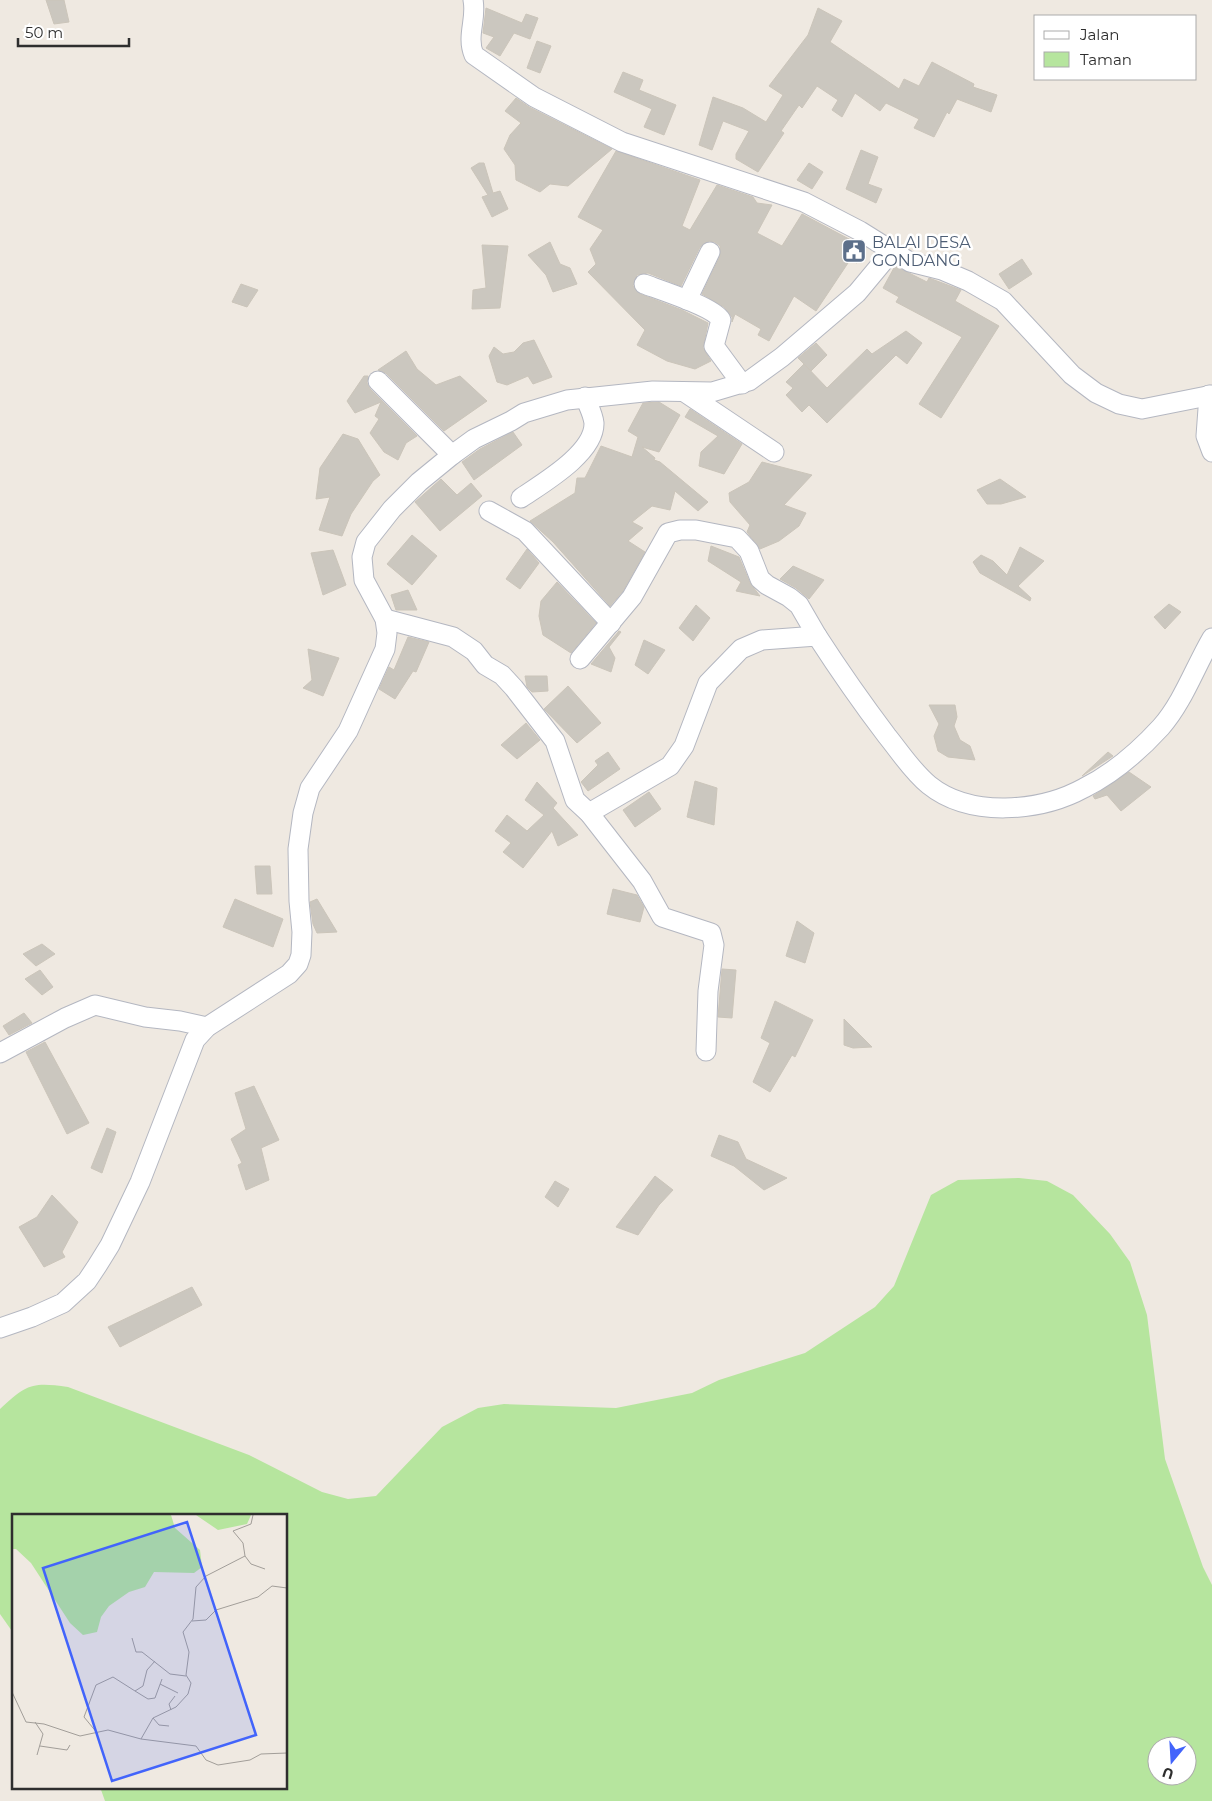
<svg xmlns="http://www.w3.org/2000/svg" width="1212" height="1801" font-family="Montserrat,sans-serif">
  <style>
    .green { fill: #b6e59e; fill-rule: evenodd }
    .building { fill: #cbc7bf; stroke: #cbc5ba }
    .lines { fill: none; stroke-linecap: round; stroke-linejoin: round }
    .minor-casing { stroke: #b4b7c1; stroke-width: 21 }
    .minor { stroke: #fff; stroke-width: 19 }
    .labels { text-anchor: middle; stroke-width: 5; stroke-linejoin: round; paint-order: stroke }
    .service-label { font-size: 16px; fill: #4e5e75; stroke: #fff; text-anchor: start }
    .inset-road { fill: none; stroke: #a29e99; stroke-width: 1 }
    .view { fill: #4264fb; fill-opacity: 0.15; stroke: #4264fb; stroke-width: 2.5 }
    .inset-edge { fill: none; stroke: #2e2e2e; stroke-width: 2.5 }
  </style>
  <rect width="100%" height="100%" fill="#efe9e1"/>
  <!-- green -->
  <path class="green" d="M1019,1178L1047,1181L1073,1195L1110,1234L1130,1262L1147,1315L1165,1459L1203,1567L1212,1585V1801H105L100,1787H286V1515H14V1634L0,1614V1409C27,1384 32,1382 68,1387L249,1455L322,1492L348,1499L376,1496L442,1427L478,1408L504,1404L616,1408L692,1393L719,1380L805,1353L875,1307L894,1286L931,1195L958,1180ZM1157,1746H1187V1776H1157Z"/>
  <!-- building -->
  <g class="building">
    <polygon points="46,0 64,0 69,22 54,24"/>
    <polygon points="486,8 522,23 526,14 538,18 530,39 514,33 500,56 486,48 494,37 483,33"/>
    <polygon points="818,8 842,21 830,42 899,89 904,79 919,86 932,62 974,84 973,87 997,95 991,112 957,99 949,114 947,112 934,137 914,128 919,119 886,103 880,111 855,93 842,117 832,110 838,100 817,86 802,108 799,105 781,131 784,133 758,172 736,159 736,154 749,131 723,121 712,150 699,145 713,97 743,108 766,122 783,95 769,86 808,35"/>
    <polygon points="537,41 551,46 540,73 527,68"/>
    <polygon points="623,72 643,80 639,90 676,105 664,135 644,127 652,109 614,92"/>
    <polygon points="516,98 529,107 612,149 568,186 550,184 540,192 516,180 515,165 504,149 510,135 521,123 505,111"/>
    <polygon points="861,150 878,157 868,184 882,189 876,203 846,189"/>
    <polygon points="616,151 700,180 682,226 690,230 717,185 753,197 757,203 772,205 757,233 782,246 802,214 864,247 857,263 850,260 816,311 794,296 769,341 758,335 761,329 735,314 732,322 732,317 724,307 702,294 720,256 720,246 715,242 709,241 700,247 681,286 648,273 637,275 633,286 640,294 682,310 708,323 703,348 711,361 695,369 667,361 637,345 645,330 588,272 596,264 590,249 603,230 578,217"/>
    <polygon points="479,163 484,163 493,193 500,191 508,209 492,217 482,197 488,195 471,168"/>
    <polygon points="809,163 823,172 812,189 797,180"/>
    <polygon points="550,242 560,264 570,268 577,284 553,292 546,275 528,255"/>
    <polygon points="482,245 508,246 500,308 472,309 473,290 486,288"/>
    <polygon points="1022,259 1032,274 1009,289 999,274"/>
    <polygon points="895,266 927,282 929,278 961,290 955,301 999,326 941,418 919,404 962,337 896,302 899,297 883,288"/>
    <polygon points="241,284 258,290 247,307 232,302"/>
    <polygon points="906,331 922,343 907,364 896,355 827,423 809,405 802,412 786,395 793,388 786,382 804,364 827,388 867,349 872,354"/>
    <polygon points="534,340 552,377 533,384 528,376 507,385 497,382 489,356 494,347 503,354 514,352 523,343"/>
    <polygon points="816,343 827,355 811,371 798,358"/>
    <polygon points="406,351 417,369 436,385 460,376 487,401 444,431 386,373 378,370"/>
    <polygon points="364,376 368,376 367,383 370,389 417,436 406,443 398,460 384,452 370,433 379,419 375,416 381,402 355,413 347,401"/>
    <polygon points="659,402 680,415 659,452 642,447 655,458 654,460 660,462 708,502 698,511 675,491 670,510 652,506 632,522 643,528 628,541 645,552 623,591 610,606 553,542 530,521 575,493 577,478 585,478 601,446 632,457 638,437 628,431 643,403"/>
    <polygon points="690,409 742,444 724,474 699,466 701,452 718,436 685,417"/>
    <polygon points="513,432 522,445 474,480 462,462 480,449"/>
    <polygon points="343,434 358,439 380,475 373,481 351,514 342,536 319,530 330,497 316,499 320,468"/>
    <polygon points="762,462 812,475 784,505 806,513 799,526 779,541 760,549 747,532 750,525 730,502 729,493 749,482"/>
    <polygon points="441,479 457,495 471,483 482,496 440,531 415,502"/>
    <polygon points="1000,479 1026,497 1001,504 987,504 977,490"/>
    <polygon points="412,535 437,556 412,585 387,564"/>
    <polygon points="711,546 739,557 750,583 760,596 736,591 741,582 708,561"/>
    <polygon points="1020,547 1044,561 1018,586 1031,598 1030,601 980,573 973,562 981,555 993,561 1007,575"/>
    <polygon points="527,549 539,563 520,589 506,579"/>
    <polygon points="333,550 346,585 323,595 311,553"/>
    <polygon points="793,566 824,580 809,599 796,588 780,579"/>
    <polygon points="557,582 596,623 571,653 543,635 539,616 541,601"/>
    <polygon points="408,590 417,610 396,610 391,595"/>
    <polygon points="1169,604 1181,612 1165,629 1154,617"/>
    <polygon points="696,605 710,618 693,641 679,628"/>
    <polygon points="619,631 621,632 609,647 615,658 611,672 591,664"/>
    <polygon points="408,637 429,642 416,672 413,671 395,699 379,689 389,667 394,670"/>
    <polygon points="644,640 665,650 648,674 635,665"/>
    <polygon points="308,649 339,658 323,696 303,688 312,680"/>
    <polygon points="525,676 547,676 548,691 532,692 527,687"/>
    <polygon points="568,686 601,723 577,743 544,709"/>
    <polygon points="929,705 955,705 957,717 954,726 960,740 970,746 975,760 948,757 938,751 934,736 939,724"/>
    <polygon points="526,723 540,740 517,759 501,745"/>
    <polygon points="608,752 620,769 588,791 581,782 598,765 595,761"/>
    <polygon points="1108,752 1113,756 1082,776"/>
    <polygon points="1129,772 1151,787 1121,811 1107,795 1095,799 1093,796"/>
    <polygon points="695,781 717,788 714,825 687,817"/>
    <polygon points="537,782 557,803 553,808 578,835 558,846 552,831 523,868 503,852 511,843 495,831 507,815 527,831 544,815 525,800"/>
    <polygon points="649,792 661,809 635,827 623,810"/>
    <polygon points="255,866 270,866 272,894 257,894"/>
    <polygon points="613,889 637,895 644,907 640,922 607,914"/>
    <polygon points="235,899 283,919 273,947 223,927"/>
    <polygon points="317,899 337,932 317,933 313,924 310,902"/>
    <polygon points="797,921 814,933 805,963 786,956"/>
    <polygon points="42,944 55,954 36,966 23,954"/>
    <polygon points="722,969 736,970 732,1018 718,1017"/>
    <polygon points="40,970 53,987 42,995 25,979"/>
    <polygon points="775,1001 813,1020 795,1057 792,1055 770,1092 753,1082 770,1043 761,1038"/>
    <polygon points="24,1013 32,1023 9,1035 3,1026"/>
    <polygon points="844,1019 872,1047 853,1048 844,1045"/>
    <polygon points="45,1042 89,1123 67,1134 26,1052"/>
    <polygon points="254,1086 279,1140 261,1148 269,1180 246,1190 238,1165 242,1163 231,1139 246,1129 235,1093"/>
    <polygon points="107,1128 116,1132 102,1173 91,1168"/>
    <polygon points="719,1135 738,1142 746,1159 787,1178 764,1190 734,1166 711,1156"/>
    <polygon points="655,1176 673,1190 659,1205 638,1235 616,1227"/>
    <polygon points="555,1181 569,1189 558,1207 545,1197"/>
    <polygon points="52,1195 78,1222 62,1252 65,1257 44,1267 19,1227 37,1217"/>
    <polygon points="192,1287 202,1305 120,1347 108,1327"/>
  </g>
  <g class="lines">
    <defs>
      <g id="minor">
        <path d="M473,0C477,19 466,36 474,55L534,97L622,142L804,202L860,231L892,251"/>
        <path d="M644,284C660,290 714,307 721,320L714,346L742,384"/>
        <polyline points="687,300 710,252"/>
        <polyline points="378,381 452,455"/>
        <polyline points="686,393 774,452"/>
        <polyline points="1209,395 1206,436 1212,452"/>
        <path d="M521,498C543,483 595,453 594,423C593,414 588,405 585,397"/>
        <polyline points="489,511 525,531 611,623"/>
        <polyline points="385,619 453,637 474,651 485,665 502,675 514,688 555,741 575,800 589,813 642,881 662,917 711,933 714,945 708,991 706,1051"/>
        <polyline points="580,659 632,597 668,533 680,530 696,530 737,538 749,551 760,579 767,585 789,597 799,605 817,636"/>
        <path d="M589,813L670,766L684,746L708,683L741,649L762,640L817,636C839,670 862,703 887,736C900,752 912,771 929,785C970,818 1040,812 1084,788C1112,774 1140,750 1161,727C1183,702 1195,667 1212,638"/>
        <polyline points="0,1053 65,1018 95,1005 145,1017 180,1021 207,1027"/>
        <polyline points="0,1328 32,1317 63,1303 87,1281 97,1266 110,1245 140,1182 195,1040 207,1027 289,974 298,964 301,955 302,932 299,901 298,849 303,813 310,788 348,731 385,649 387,633 385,619 364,580 362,557 366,542 392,509 419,482 452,455 474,439 511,421 524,413 567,400 653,391 712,392 749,381 782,357 857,293 892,251 910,262 942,270 968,281 1003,301 1072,375 1096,393 1119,404 1142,409 1212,395"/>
      </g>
    </defs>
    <!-- minor casing -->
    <use href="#minor" class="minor-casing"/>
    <!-- minor -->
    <use href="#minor" class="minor"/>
  </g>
  <!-- icons -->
  <defs>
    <symbol id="civic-square" viewBox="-11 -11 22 22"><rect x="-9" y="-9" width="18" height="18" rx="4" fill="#5c6f8a" stroke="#fff"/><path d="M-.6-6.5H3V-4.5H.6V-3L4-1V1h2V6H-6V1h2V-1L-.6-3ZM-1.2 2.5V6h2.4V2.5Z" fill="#fff"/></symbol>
  </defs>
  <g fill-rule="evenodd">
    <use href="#civic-square" x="840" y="237" width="28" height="28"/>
  </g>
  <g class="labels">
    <!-- service labels -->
    <g class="service-label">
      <text x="872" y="248">BALAI DESA<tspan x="872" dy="18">GONDANG</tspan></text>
    </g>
  </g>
  <!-- overview -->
  <g transform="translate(12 1514)">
    <rect width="275" height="275" fill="#efe9e1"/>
    <path d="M0,1H159L163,14L188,36L190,53L182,59L142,58L133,73L117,78L97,92L89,103L85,118L71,121L58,109L19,49L4,35H0ZM184,1H239L235,10L206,16Z" fill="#b6e59e"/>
    <path class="inset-road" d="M233,42L239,50L253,55M180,107L194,106L204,96L246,83L260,72L275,74M120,124L124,138H130L158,160L174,162M148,170L166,179M123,177L136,185L143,184L150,165M0,178L14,208L32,210L68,222L96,216L129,225L141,204L164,193L176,180L179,169L174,161L177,138L171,118L181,105L184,73L194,62L233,42L231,29L221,17L239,10L241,1M159,196L157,190L163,182M141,204L147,211L157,212M23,208L31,220L25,241M86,220L72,203L84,171L101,163L123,177L131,172L135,156L143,147M129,225L184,232L194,246L206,251L238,246L249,240L275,239M28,232L55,236L58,231"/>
    <path class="view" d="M175,8L244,221L100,267L31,54Z"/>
    <rect width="275" height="275" class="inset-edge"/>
  </g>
  <!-- legend -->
  <rect x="1034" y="15" width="162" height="65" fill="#ffffff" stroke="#ababab"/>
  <rect x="1044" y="31" width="25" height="8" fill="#ffffff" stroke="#ababab"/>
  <text x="1080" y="40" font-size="15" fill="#2e2e2e">Jalan</text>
  <rect x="1044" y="52" width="25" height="15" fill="#b6e59e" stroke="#ababab"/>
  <text x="1080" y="65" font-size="15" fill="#2e2e2e">Taman</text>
  <!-- north arrow -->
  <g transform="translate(1172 1761) rotate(198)"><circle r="24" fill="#ffffff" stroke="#ababab"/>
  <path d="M0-4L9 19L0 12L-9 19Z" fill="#4264fb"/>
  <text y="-8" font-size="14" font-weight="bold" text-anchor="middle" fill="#2e2e2e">U</text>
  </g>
  <!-- scale -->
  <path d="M18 38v8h111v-8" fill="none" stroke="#2e2e2e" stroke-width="2.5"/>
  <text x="25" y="38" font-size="15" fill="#2e2e2e" stroke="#ffffff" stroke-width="4" paint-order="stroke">50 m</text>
</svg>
